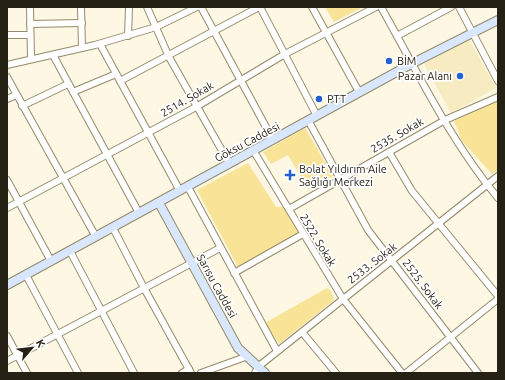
<svg xmlns="http://www.w3.org/2000/svg" width="505" height="380" font-family="Ubuntu,sans-serif">
  <style>
    .built { fill: #f7ebc1 }
    .green { fill: #f9e397 }
    .lines { fill: none; stroke-linecap: round; stroke-linejoin: round }
    .street-casing { stroke: #948b6b; stroke-width: 8 }
    .secondary-casing { stroke: #948b6b; stroke-width: 10 }
    .street { stroke: #fff; stroke-width: 6 }
    .secondary { stroke: #d8e6fe; stroke-width: 8 }
    .poi-dot { fill: #2461cd; stroke: #fff; stroke-width: 1.5 }
    .labels { text-anchor: middle; stroke-width: 3.5; stroke-linejoin: round; paint-order: stroke }
    .poi-label { font-size: 11px; fill: #252115; stroke: #fff; text-anchor: start }
    .street-label { font-size: 11px; fill: #252115; stroke: #fff }
  </style>
  <rect width="100%" height="100%" fill="#fdf7e3"/>
  <!-- built -->
  <polygon class="built" points="469,39 496,88 451,113 424,64"/>
  <!-- green -->
  <g class="green">
    <polygon points="325,7 363,7 334,22"/>
    <polygon points="498,100 498,170 492,174 462,141 454,121"/>
    <polygon points="305,128 333,176 309,190 288,155 271,164 263,152"/>
    <polygon points="248,163 276,207 284,207 299,234 238,267 197,190"/>
    <polygon points="327,288 331,291 334,300 279,344 265,323"/>
  </g>
  <g class="lines">
    <defs>
      <g id="street">
        <polyline points="30,7 31,59"/>
        <polyline points="81,7 82,48"/>
        <polyline points="147,7 169,57 229,163"/>
        <polyline points="201,7 273,140"/>
        <polyline points="260,7 317,116"/>
        <polyline points="312,7 359,92"/>
        <path d="M381,7C417,71 451,142 498,198"/>
        <polyline points="459,7 498,81"/>
        <polyline points="30,24 82,23"/>
        <polyline points="7,35 30,35"/>
        <polyline points="128,36 129,7"/>
        <polyline points="397,36 451,7"/>
        <polyline points="100,44 180,191"/>
        <polyline points="53,55 139,213"/>
        <polyline points="7,65 95,45 156,27 197,7"/>
        <polyline points="7,77 96,237"/>
        <polyline points="120,81 259,7"/>
        <polyline points="73,92 116,74"/>
        <polyline points="7,99 16,95"/>
        <polyline points="22,106 68,84"/>
        <polyline points="308,120 368,230 478,373"/>
        <polyline points="253,150 343,299 402,373"/>
        <polyline points="389,152 412,191 498,296"/>
        <polyline points="7,180 51,261"/>
        <polyline points="188,187 277,351"/>
        <polyline points="7,208 196,107 285,54 376,7"/>
        <polyline points="289,209 445,120 498,97"/>
        <polyline points="113,228 144,288 191,373"/>
        <polyline points="70,251 134,373"/>
        <polyline points="234,273 303,234"/>
        <polyline points="26,275 78,373"/>
        <polyline points="302,332 336,373"/>
        <polyline points="7,336 27,373"/>
        <polyline points="7,361 220,248"/>
        <polyline points="182,373 189,369"/>
        <polyline points="201,373 248,356"/>
        <polyline points="255,373 259,366 498,176"/>
        <polyline points="406,373 498,299"/>
      </g>
      <g id="secondary">
        <polyline points="159,203 238,348 265,373"/>
        <polyline points="7,285 413,63 498,20"/>
      </g>
    </defs>
    <!-- street casing -->
    <use href="#street" class="street-casing"/>
    <!-- secondary casing -->
    <use href="#secondary" class="secondary-casing"/>
    <!-- street -->
    <use href="#street" class="street"/>
    <!-- secondary -->
    <use href="#secondary" class="secondary"/>
  </g>
  <!-- markers -->
  <g class="poi-dot">
    <circle cx="389" cy="61" r="4"/>
    <circle cx="460" cy="76" r="4"/>
    <circle cx="319" cy="99" r="4"/>
    <path d="M288 169h4v4h4v4h-4v4h-4v-4h-4v-4h4z"/>
  </g>
  <g class="labels">
    <!-- poi labels -->
    <g class="poi-label">
      <text x="397" y="65">BİM</text>
      <text x="452" y="80" text-anchor="end">Pazar Alanı</text>
      <text x="327" y="103">PTT</text>
      <text x="299" y="173">Bolat Yıldırım Aile<tspan x="299" dy="13">Sağlığı Merkezi</tspan></text>
    </g>
    <!-- street labels -->
    <g class="street-label">
      <text transform="translate(187 99) rotate(-30)" y="4">2514. Sokak</text>
      <text transform="translate(397 135) rotate(-30)" y="4">2535. Sokak</text>
      <text transform="translate(247 142) rotate(-28)" y="4">Göksu Caddesi</text>
      <text transform="translate(318 240) rotate(59)" y="4">2522. Sokak</text>
      <text transform="translate(372 263) rotate(-38)" y="4">2533. Sokak</text>
      <text transform="translate(423 284) rotate(53)" y="4">2525. Sokak</text>
      <text transform="translate(217 286) rotate(61)" y="4">Sarısu Caddesi</text>
    </g>
  </g>
  <!-- border -->
  <rect width="505" height="380" fill="none" stroke="#252115" stroke-width="16"/>
  <!-- north arrow -->
  <g transform="translate(32 348) rotate(62)" stroke="#ffffff" stroke-width="3" paint-order="stroke">
  <path d="M0-3L7 15L0 10L-7 15Z" fill="#252115"/>
  <text y="-6" font-size="11" font-weight="bold" text-anchor="middle" fill="#252115">K</text>
  </g>
</svg>
